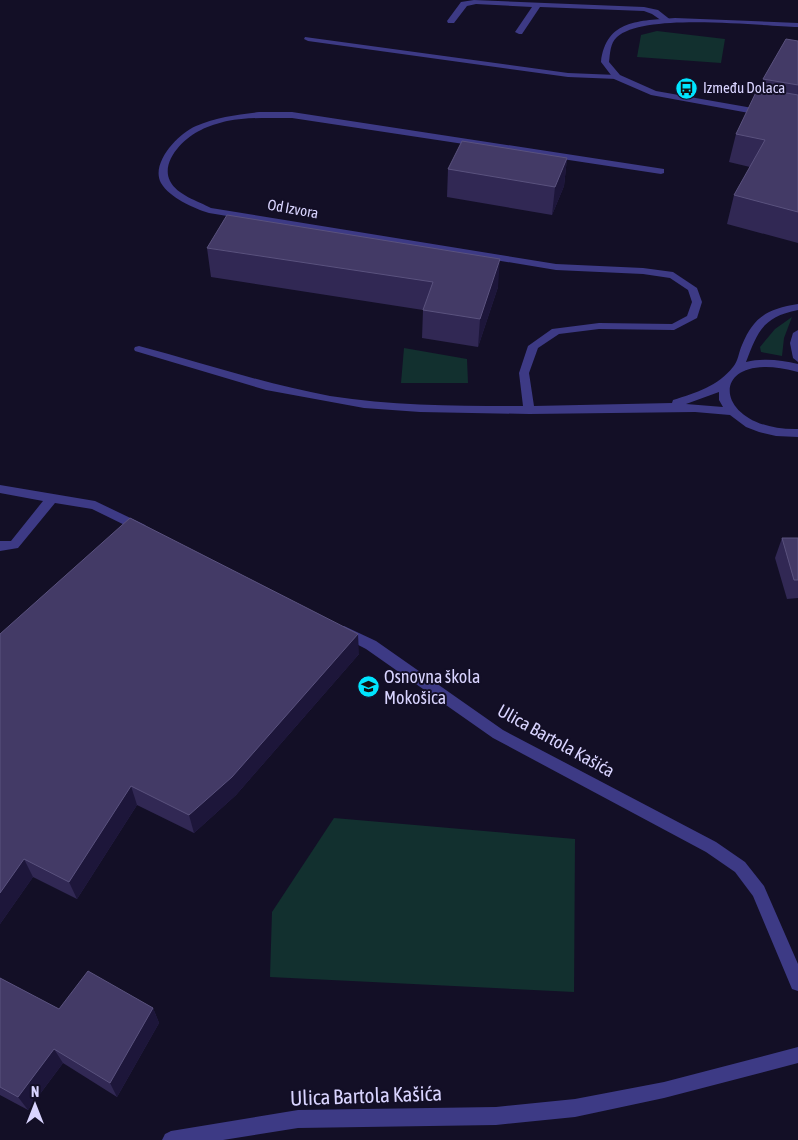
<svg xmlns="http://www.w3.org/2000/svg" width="798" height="1140" font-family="'Asap Condensed',sans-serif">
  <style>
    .green { fill: #12302f }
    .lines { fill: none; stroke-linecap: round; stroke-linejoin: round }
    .service { fill: #3d3a85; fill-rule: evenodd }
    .minor { fill: #3d3a85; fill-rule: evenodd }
    .wall { fill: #312854 }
    .shaded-wall { fill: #1d163a }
    .building { fill: #433a66; stroke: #5a527e }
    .labels { text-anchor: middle; stroke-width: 4; stroke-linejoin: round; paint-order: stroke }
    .far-poi-label { font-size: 15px; fill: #d9d4ff; stroke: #130f26; text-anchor: start }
    .far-street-label { font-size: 15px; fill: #d9d4ff; stroke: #130f26 }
    .poi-label { font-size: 18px; fill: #d9d4ff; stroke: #130f26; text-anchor: start }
    .street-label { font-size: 18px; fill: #d9d4ff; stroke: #130f26 }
    .near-street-label { font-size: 21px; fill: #d9d4ff; stroke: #130f26 }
  </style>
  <rect width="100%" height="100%" fill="#130f26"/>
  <!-- green -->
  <g class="green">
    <polygon points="657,31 725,39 721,63 637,57 641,35"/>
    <polygon points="792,317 784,338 782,356 761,352 760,347 775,329"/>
    <polygon points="404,348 467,359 468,383 401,383"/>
    <polygon points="334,818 575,839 574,992 270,977 272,912"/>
  </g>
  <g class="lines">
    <!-- service -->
    <g class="service">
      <polygon points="474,0 644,7 658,10 672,21 665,23 652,14 644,11 540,7 522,34 519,34 515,32 532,7 476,4 467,6 454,23 448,23 447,21 461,2"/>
      <polygon points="305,37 568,73 617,75 621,77 617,79 568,77 308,41 304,39"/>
      <polygon points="0,485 95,501 145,525 147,528 145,531 141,533 92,509 55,503 18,548 0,551 0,541 11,541 43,501 0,493"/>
      <polygon points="344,626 376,641 503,730 716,842 745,862 764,886 798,964 798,991 792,989 753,896 735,872 706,852 493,738 366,649 339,635 337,631 339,627"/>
    </g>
    <!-- minor -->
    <g class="minor">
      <path d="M675,18L798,23V27C760,26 644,12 617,37C610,43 610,54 609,62L620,75L656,91L798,116V122L651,95L614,79L601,62C606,19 640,21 675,18Z"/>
      <path d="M259,112H292L664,169V173L661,174L292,118C270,118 248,117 227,121C219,123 208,126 201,130C185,137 160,161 170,181C177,195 198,201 211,208L556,264L643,268L673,272L697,288L702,302L697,318L674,330L599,329L559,334L538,348L529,373L534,406L672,403L673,400C696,393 718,386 733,367C738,362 739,351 742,345C754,316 768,309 798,304V310C763,317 758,331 746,362C764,358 781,360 798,364V372C704,346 710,431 798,429V437L776,436L759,432L746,427L730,415L695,412L529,414L420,412L364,408L266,390L135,351L134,349L135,347L139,346C203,363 265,384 330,396C393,406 459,406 523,406L519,373L528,346L552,329L599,323L672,324L687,316L692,302L688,290L670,278L643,274L556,270L209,213C193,208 170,198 161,183C150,163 179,133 196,126C216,117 237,115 259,112ZM719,392V400L723,407L686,404Z"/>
      <polygon points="798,330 798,362 793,358 790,343 793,333"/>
      <polygon points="798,1047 798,1063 664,1098 575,1117 496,1125 298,1128 223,1140 162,1140 165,1134 171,1131 298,1110 496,1107 575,1099 664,1082"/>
    </g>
  </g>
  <!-- wall -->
  <g class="wall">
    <polygon points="798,41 798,243 727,224 734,195 750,167 729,162 736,134 760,88 763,79"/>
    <polygon points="567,158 564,186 552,215 447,197 448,169"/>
    <polygon points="207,248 498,287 478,347 422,338 423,310 211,277"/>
    <polygon points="782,538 798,538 798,598 787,599 775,558"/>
    <polygon points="0,634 359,654 236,795 194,833 137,805 77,899 33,877 0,924"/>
    <polygon points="0,978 59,1009 153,1008 159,1023 117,1097 63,1063 28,1110 0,1095"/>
  </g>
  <!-- shaded-wall -->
  <g class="shaded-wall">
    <polygon points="567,158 564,186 552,215 555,187"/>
    <polygon points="500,259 498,287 478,347 480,319"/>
    <polygon points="358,634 359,654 236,795 194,833 189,815"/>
    <polygon points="131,786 137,805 77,899 69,882"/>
    <polygon points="24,859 33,877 0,924 0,893"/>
    <polygon points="153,1008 159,1023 117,1097 110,1083"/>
    <polygon points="54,1049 63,1063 28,1110 18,1097"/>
  </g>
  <!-- building -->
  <g class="building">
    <polygon points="786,39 798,41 798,85 763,79"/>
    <polygon points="758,88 798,95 798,212 734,195 765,140 736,134"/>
    <polygon points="462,141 567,158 555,187 448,169"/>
    <polygon points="227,215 500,259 480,319 423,310 433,282 207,248"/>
    <polygon points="130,518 358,634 232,777 189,815 131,786 69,882 24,859 0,893 0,634"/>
    <polygon points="782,538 798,538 798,580 794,580"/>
    <polygon points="88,971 153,1008 110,1083 54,1049 18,1097 0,1087 0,978 59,1009"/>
  </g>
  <!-- icons -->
  <defs>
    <symbol id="bus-disc" viewBox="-11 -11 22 22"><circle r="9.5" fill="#00e5ff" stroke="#130f26"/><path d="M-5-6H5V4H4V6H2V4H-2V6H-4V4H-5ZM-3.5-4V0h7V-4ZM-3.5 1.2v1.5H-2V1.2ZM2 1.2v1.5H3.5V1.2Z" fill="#111"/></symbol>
    <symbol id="school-disc" viewBox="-11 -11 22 22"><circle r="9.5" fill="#00e5ff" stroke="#130f26"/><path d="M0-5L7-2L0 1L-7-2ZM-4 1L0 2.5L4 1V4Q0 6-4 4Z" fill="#111"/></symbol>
  </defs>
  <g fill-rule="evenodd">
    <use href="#bus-disc" x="674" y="76" width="25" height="25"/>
    <use href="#school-disc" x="356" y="674" width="25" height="25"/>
  </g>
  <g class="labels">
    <!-- far-poi labels -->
    <g class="far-poi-label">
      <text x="703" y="93">Između Dolaca</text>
    </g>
    <!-- far-street labels -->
    <g class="far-street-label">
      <text transform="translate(293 209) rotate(10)" y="5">Od Izvora</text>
    </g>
    <!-- poi labels -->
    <g class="poi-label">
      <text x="384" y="683">Osnovna škola<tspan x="384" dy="21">Mokošica</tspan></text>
    </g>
    <!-- street labels -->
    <g class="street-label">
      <text transform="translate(556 741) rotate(29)" y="6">Ulica Bartola Kašića</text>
    </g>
    <!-- near-street labels -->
    <g class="near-street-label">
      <text transform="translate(366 1096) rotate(-2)" y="7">Ulica Bartola Kašića</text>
    </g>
  </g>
  <!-- north arrow -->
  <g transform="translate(35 1105)" stroke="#130f26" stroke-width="4" paint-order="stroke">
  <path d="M0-4L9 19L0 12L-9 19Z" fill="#d9d4ff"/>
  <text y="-8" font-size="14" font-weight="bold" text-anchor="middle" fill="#d9d4ff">N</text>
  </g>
</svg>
